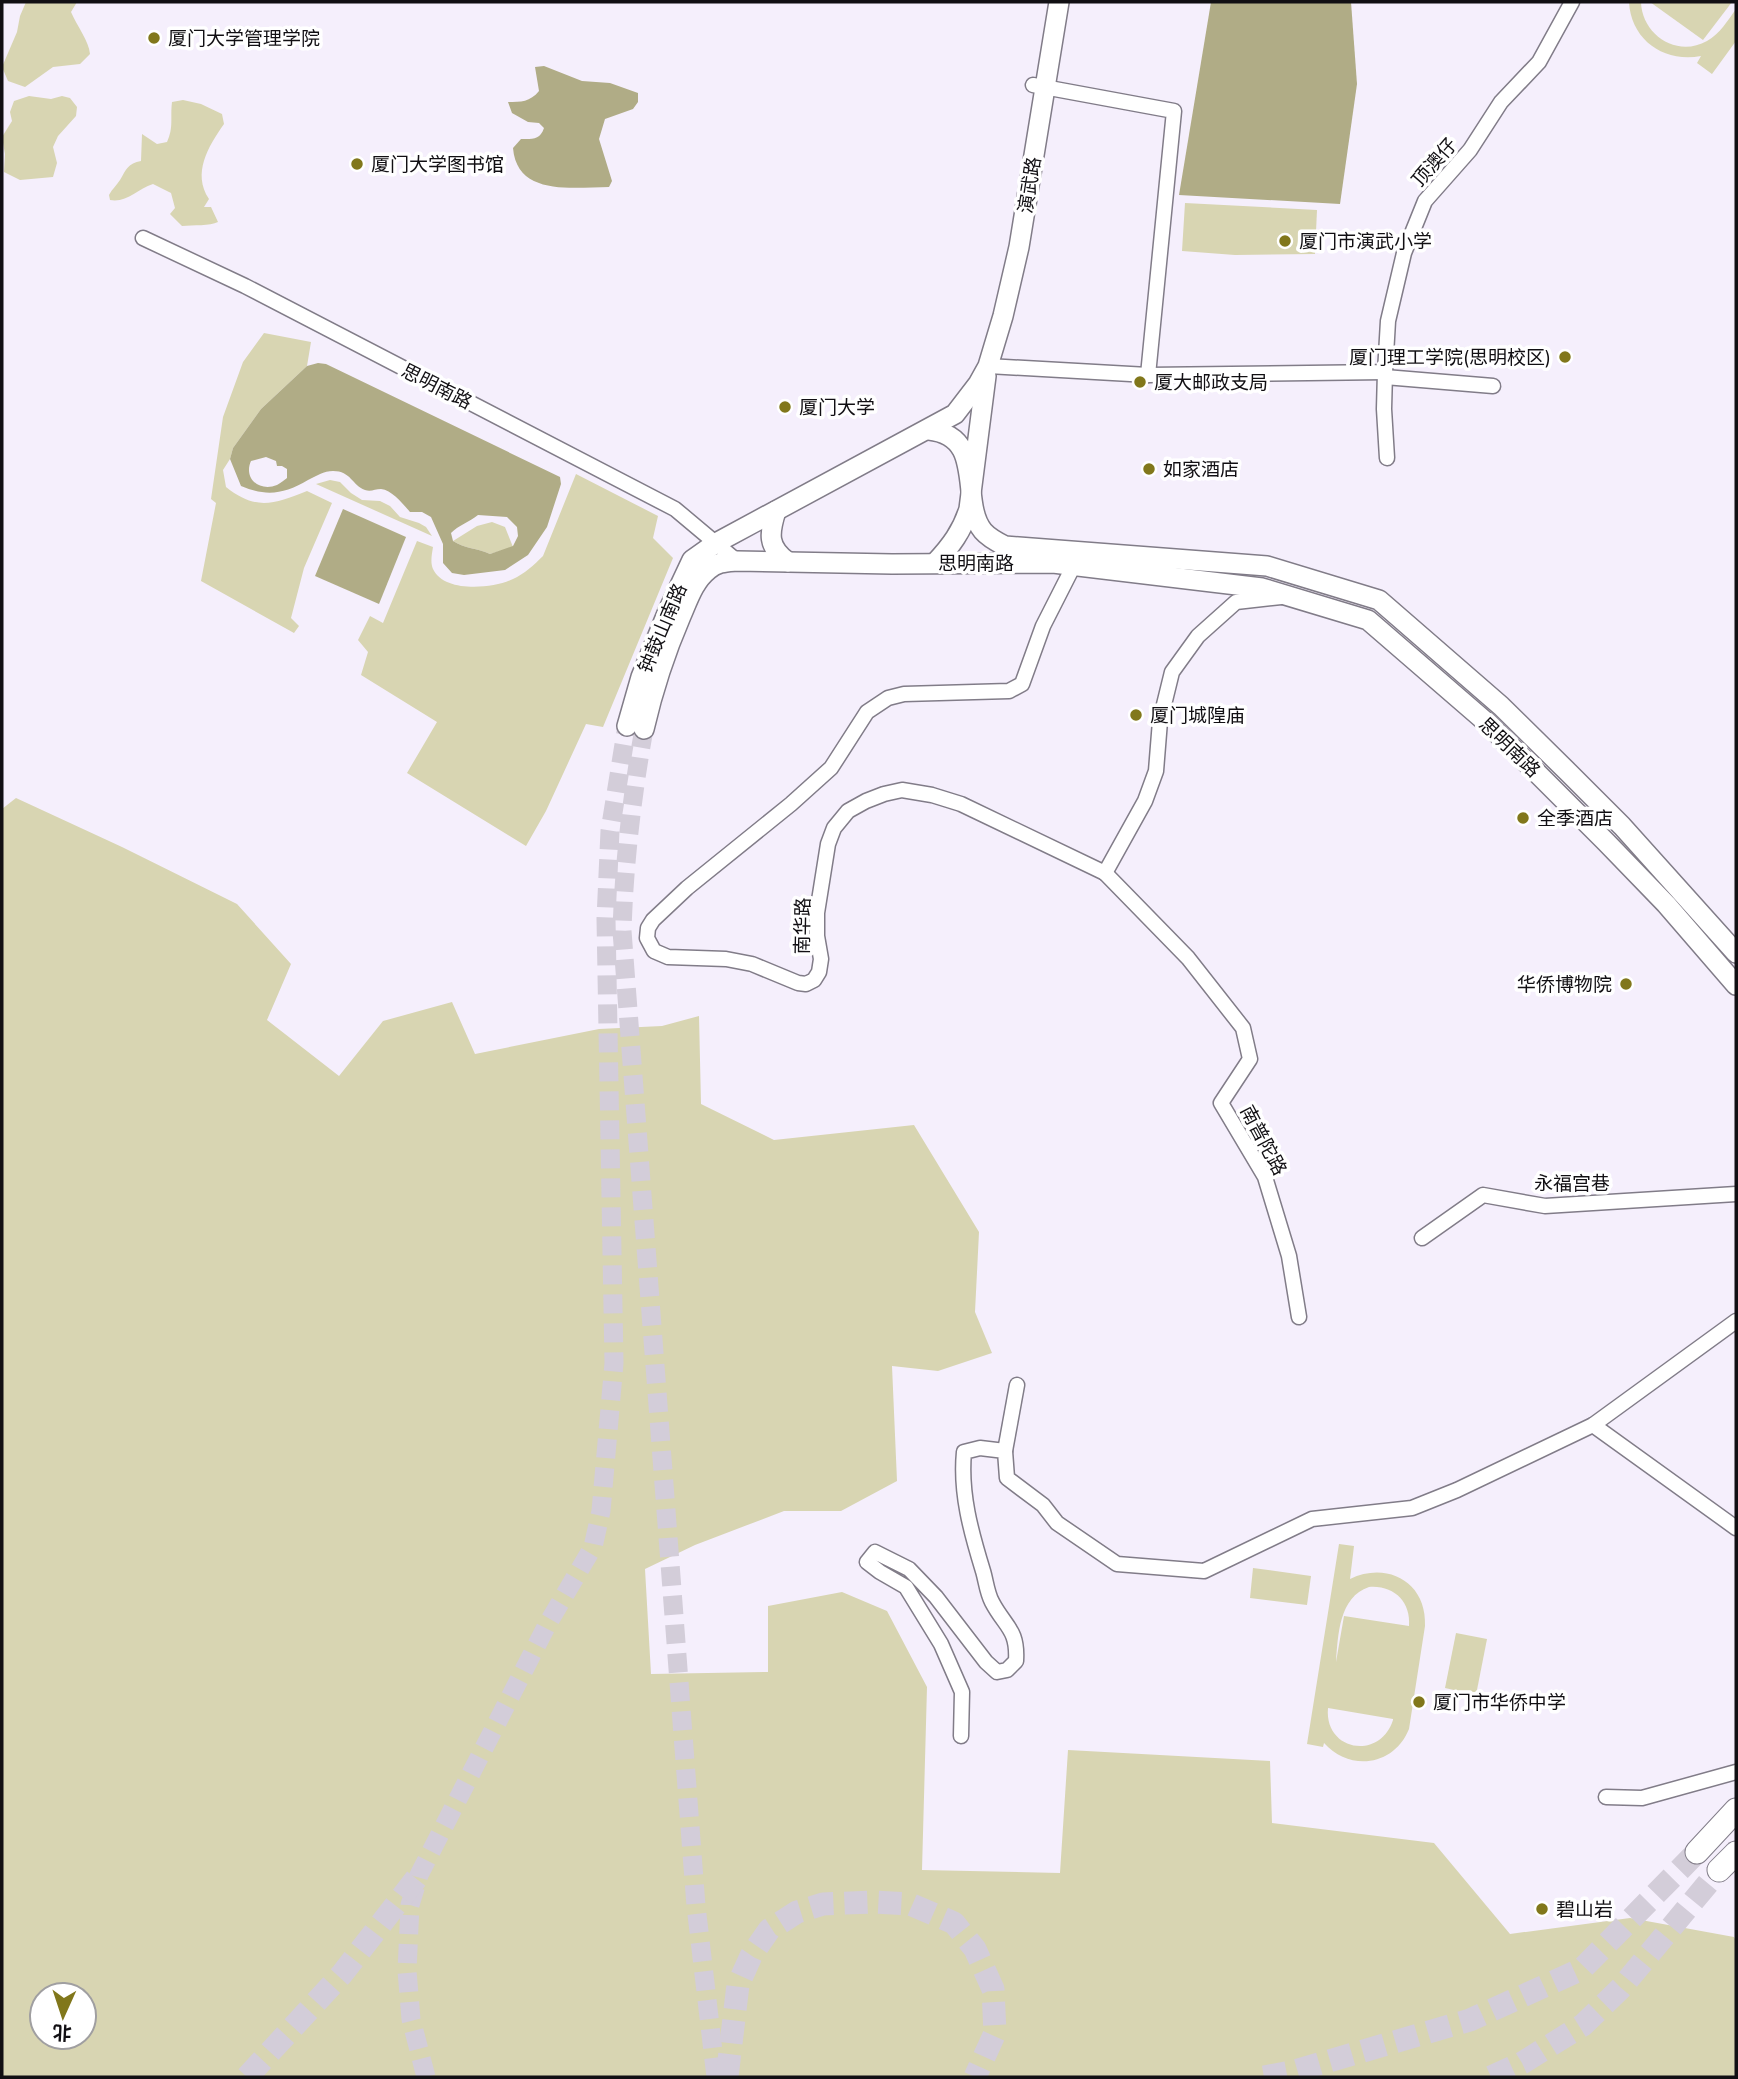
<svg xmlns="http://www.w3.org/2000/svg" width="1738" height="2079" font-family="Mulish,'Noto Sans SC',sans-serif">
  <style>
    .green { fill: #d8d5b2; fill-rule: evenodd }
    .water { fill: #b0ac86; fill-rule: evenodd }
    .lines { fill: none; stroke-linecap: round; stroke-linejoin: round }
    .secondary-tunnel { stroke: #d3cdd9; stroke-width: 19; stroke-dasharray: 19 10; stroke-linecap: butt }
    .trunk-tunnel { stroke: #d3cdd9; stroke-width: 23; stroke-dasharray: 23 11; stroke-linecap: butt }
    .minor-casing { stroke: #817c88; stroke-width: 17 }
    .secondary-casing { stroke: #817c88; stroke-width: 22 }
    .trunk-casing { stroke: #817c88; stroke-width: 25 }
    .minor { stroke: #fff; stroke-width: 14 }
    .secondary { stroke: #fff; stroke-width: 19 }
    .trunk { stroke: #fff; stroke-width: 23 }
    .poi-dot { fill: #81771b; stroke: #fff; stroke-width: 2.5 }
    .labels { text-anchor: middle; stroke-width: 7; stroke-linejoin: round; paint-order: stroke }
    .poi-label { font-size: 19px; fill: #110f13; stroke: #fff; text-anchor: start }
    .street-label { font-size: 19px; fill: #110f13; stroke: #fff }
  </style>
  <rect width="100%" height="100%" fill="#f5effc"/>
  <!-- green -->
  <g class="green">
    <path d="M26,2H77L71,12C77,26 89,41 90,54L80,64L53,67L25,87L8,81L2,67L17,32L20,16Z"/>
    <path d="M1629,2H1641C1642,35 1677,58 1707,41C1720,34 1728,20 1736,9V41L1712,74L1697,63L1701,56C1664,63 1631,40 1629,2Z"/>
    <polygon points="1650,2 1732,2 1703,40"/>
    <polygon points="29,96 51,99 62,96 70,98 77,107 76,116 58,136 53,147 57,163 53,177 20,180 4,172 5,154 2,137 12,121 10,112 14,101"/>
    <path d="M183,100L201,104L222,114L224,124C208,147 192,173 209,199L204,207H211L218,222C210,226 193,225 182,226L170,214L175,208L171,193L153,184C137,189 127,203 110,200L109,195C112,189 117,185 120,180C126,170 128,163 141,161L142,134L157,144L167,142C174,127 170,118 172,102Z"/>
    <polygon points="1185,203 1317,210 1315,254 1235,255 1182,251"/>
    <path d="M264,333L311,342L307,366L261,409L233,448L230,459L223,470L226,487C256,511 274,504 307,491L332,503L304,568L291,618L299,626L294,633L201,581L216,503L211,499L223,417L243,362Z"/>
    <path d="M576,474L658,516L653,538L673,558L603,727L586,724L546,811L526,846L407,773L437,722L361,675L368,652L358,640L370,616L383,623L417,541L433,547C432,554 430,562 433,569C444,593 493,589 513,579C524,574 534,565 543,556Z"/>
    <polygon points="330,480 340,482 351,493 362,500 380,501 390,506 400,517 419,523 426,527 432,536 316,484"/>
    <path d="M492,522L505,527L513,547L490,554C477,548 465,549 453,541L477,526Z"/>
    <path d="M16,798L122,847L237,904L291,964L267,1020L339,1076L383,1021L452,1002L475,1054L599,1029L662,1026L699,1016L701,1104L774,1140L914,1125L979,1232L975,1312L992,1353L938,1371L892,1366L897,1481L841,1511H784L695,1545L645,1569L651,1674L768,1672V1606L842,1592L887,1611L927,1687L922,1870L1060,1873L1068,1750L1270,1761L1272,1823L1434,1843L1510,1934L1630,1918L1734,1937L1736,1941V2077H2V809ZM84,1995V2037H42V1995Z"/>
    <path d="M1339,1544L1354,1546L1350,1579C1387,1561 1427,1582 1425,1626L1409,1729C1394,1766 1350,1772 1324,1743L1323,1747L1307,1744ZM1369,1587C1394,1585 1411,1602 1409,1626L1344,1616L1336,1662C1338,1635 1339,1597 1369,1587ZM1328,1708L1393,1719V1720C1380,1761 1324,1751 1328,1708Z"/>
    <polygon points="1253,1568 1311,1576 1307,1605 1250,1598"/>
    <polygon points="1456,1633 1487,1639 1476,1695 1445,1688"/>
  </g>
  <!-- water -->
  <g class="water">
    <polygon points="1211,2 1351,2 1357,84 1340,204 1179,195"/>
    <path d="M544,66L582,81L610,83L638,93V102L633,109L605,119L599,139L612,181L609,187C574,187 517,197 513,148L521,139C533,139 540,140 544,128L539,123L528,122L512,113L508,102C521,102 530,102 539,91L535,67Z"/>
    <path d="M318,363L326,364L560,477L561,484L547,527L528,555L505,570L464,575L452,573L443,563V544L431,517L422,512H410C403,504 392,490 381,489C375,489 371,492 365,490C352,485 351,471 333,471C324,471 316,476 308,480C284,494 267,497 241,486L230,459L233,448L261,409L307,366ZM266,457L276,461L277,466H282L287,469V478C284,480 281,483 277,485C260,492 243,479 251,461ZM478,515L507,517L517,527L518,536L513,546L490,554C477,548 465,549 453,541L451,533C459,525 469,522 478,515Z"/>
    <polygon points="343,509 406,537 379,604 315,576"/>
  </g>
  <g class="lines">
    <!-- secondary-tunnel -->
    <g class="secondary-tunnel">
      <path d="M644,729C632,796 624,863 622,931L696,1906L716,2077"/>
      <polyline points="426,2077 411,2019 407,1971 410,1905 419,1875 547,1625 593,1547 601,1511 614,1363 606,919 610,831 627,726"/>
    </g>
    <!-- trunk-tunnel -->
    <g class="trunk-tunnel">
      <polyline points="247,2077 342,1974 419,1875"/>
      <polyline points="727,2077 738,1985 751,1956 769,1930 797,1912 823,1904 872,1902 910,1904 954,1923 975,1949 993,1989 995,2033 975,2077"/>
      <polyline points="1264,2077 1291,2072 1470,2020 1582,1969 1697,1852"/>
      <polyline points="1491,2077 1522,2063 1583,2025 1621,1988 1719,1870"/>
    </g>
    <defs>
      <g id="minor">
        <polyline points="1033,85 1174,111 1148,375"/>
        <polyline points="143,238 245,286 675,509 737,561"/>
        <polyline points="988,366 1148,375 1385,372 1388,321 1404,253 1425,201 1470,150 1501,102 1539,62 1572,2"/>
        <polyline points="1385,372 1384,409 1387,458"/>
        <polyline points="1385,377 1493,386"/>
        <polyline points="1074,565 1043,626 1022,684 1009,691 904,694 888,698 867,712 831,768 791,804 687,888 653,920 648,928 647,938 654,951 668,957 726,959 752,964 798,983 806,984 814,980 819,972 821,959 817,936 817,913 828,844 834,828 848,811 866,801 884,794 902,790 932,795 961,804 1105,873 1145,801 1156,771 1160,721 1172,672 1198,636 1236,602 1281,597"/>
        <polyline points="1105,873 1188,958 1243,1028 1250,1059 1221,1103 1265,1177 1289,1256 1299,1317"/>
        <polyline points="1422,1238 1483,1195 1545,1206 1736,1194"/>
        <polyline points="1593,1425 1736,1528"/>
        <polyline points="1005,1451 1017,1385"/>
        <path d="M961,1736L962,1692L941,1644L906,1587L880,1572L867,1562L875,1552L909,1569L936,1597L986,1662L997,1672L1007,1670L1016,1661C1018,1629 1005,1627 992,1602C987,1593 986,1581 983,1571C971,1532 960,1493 964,1452L980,1448L1005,1451L1007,1478L1043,1505L1057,1523L1117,1564L1204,1571L1312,1519L1412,1508L1457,1490L1593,1425L1736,1321"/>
        <polyline points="1606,1797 1642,1798 1736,1772"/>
      </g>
      <g id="secondary">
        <path d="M929,430C987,436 959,502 983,531C989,538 997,542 1005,546L1267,566L1379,600L1501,706L1568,772L1622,826L1736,953"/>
        <path d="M776,511C769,533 767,547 788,562"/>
        <path d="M935,563C951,546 962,531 969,509L986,376"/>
        <polyline points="627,726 641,677 668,611 692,560 716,543 955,414 978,384 988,366 1003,316 1019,247 1059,2"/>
        <path d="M644,729C653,690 665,653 681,616C688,600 694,581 708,570C717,562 725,562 737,561L892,564L1053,563L1262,588L1368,620L1486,722L1606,842L1666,904L1736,985"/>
      </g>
      <g id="trunk">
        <polyline points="1697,1852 1736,1810"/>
        <polyline points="1719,1870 1736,1853"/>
      </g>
    </defs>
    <!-- minor casing -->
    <use href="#minor" class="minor-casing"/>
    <!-- secondary casing -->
    <use href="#secondary" class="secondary-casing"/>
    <!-- trunk casing -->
    <use href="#trunk" class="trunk-casing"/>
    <!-- minor -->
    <use href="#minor" class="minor"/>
    <!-- secondary -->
    <use href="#secondary" class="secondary"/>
    <!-- trunk -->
    <use href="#trunk" class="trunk"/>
  </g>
  <!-- markers -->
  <g class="poi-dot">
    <circle cx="154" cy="38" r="7"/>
    <circle cx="357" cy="164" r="7"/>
    <circle cx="1285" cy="241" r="7"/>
    <circle cx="1565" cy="357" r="7"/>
    <circle cx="1140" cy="382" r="7"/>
    <circle cx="785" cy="407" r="7"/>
    <circle cx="1149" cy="469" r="7"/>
    <circle cx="1136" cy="715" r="7"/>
    <circle cx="1523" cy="818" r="7"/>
    <circle cx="1626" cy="984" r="7"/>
    <circle cx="1419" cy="1702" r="7"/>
    <circle cx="1542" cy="1909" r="7"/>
  </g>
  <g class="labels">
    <!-- poi labels -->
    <g class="poi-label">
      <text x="168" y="45">厦门大学管理学院</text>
      <text x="371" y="171">厦门大学图书馆</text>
      <text x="1299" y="248">厦门市演武小学</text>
      <text x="1551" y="364" text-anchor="end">厦门理工学院(思明校区)</text>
      <text x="1154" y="389">厦大邮政支局</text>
      <text x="799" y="414">厦门大学</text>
      <text x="1163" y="476">如家酒店</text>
      <text x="1150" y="722">厦门城隍庙</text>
      <text x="1537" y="825">全季酒店</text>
      <text x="1612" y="991" text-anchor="end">华侨博物院</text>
      <text x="1433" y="1709">厦门市华侨中学</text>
      <text x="1556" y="1916">碧山岩</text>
    </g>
    <!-- street labels -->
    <g class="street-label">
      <text transform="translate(1434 162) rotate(-49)" y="7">顶澳仔</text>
      <text transform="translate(1029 185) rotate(-81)" y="7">演武路</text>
      <text transform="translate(437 386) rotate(27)" y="7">思明南路</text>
      <text x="976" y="570">思明南路</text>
      <text transform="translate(662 628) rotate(-67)" y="7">钟鼓山南路</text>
      <text transform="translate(1510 747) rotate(44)" y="7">思明南路</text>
      <text transform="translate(802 926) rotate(-89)" y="7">南华路</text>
      <text transform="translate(1264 1140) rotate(62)" y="7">南普陀路</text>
      <text x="1572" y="1190">永福宫巷</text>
    </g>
  </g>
  <!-- border -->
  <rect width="1738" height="2079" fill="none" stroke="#110f13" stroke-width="7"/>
  <!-- north arrow -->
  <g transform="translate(63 2016) rotate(183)"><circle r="33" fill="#ffffff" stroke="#a09fa1" stroke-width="2"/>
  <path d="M0-5L12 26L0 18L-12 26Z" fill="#81771b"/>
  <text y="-10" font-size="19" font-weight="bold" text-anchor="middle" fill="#110f13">北</text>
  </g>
</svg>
